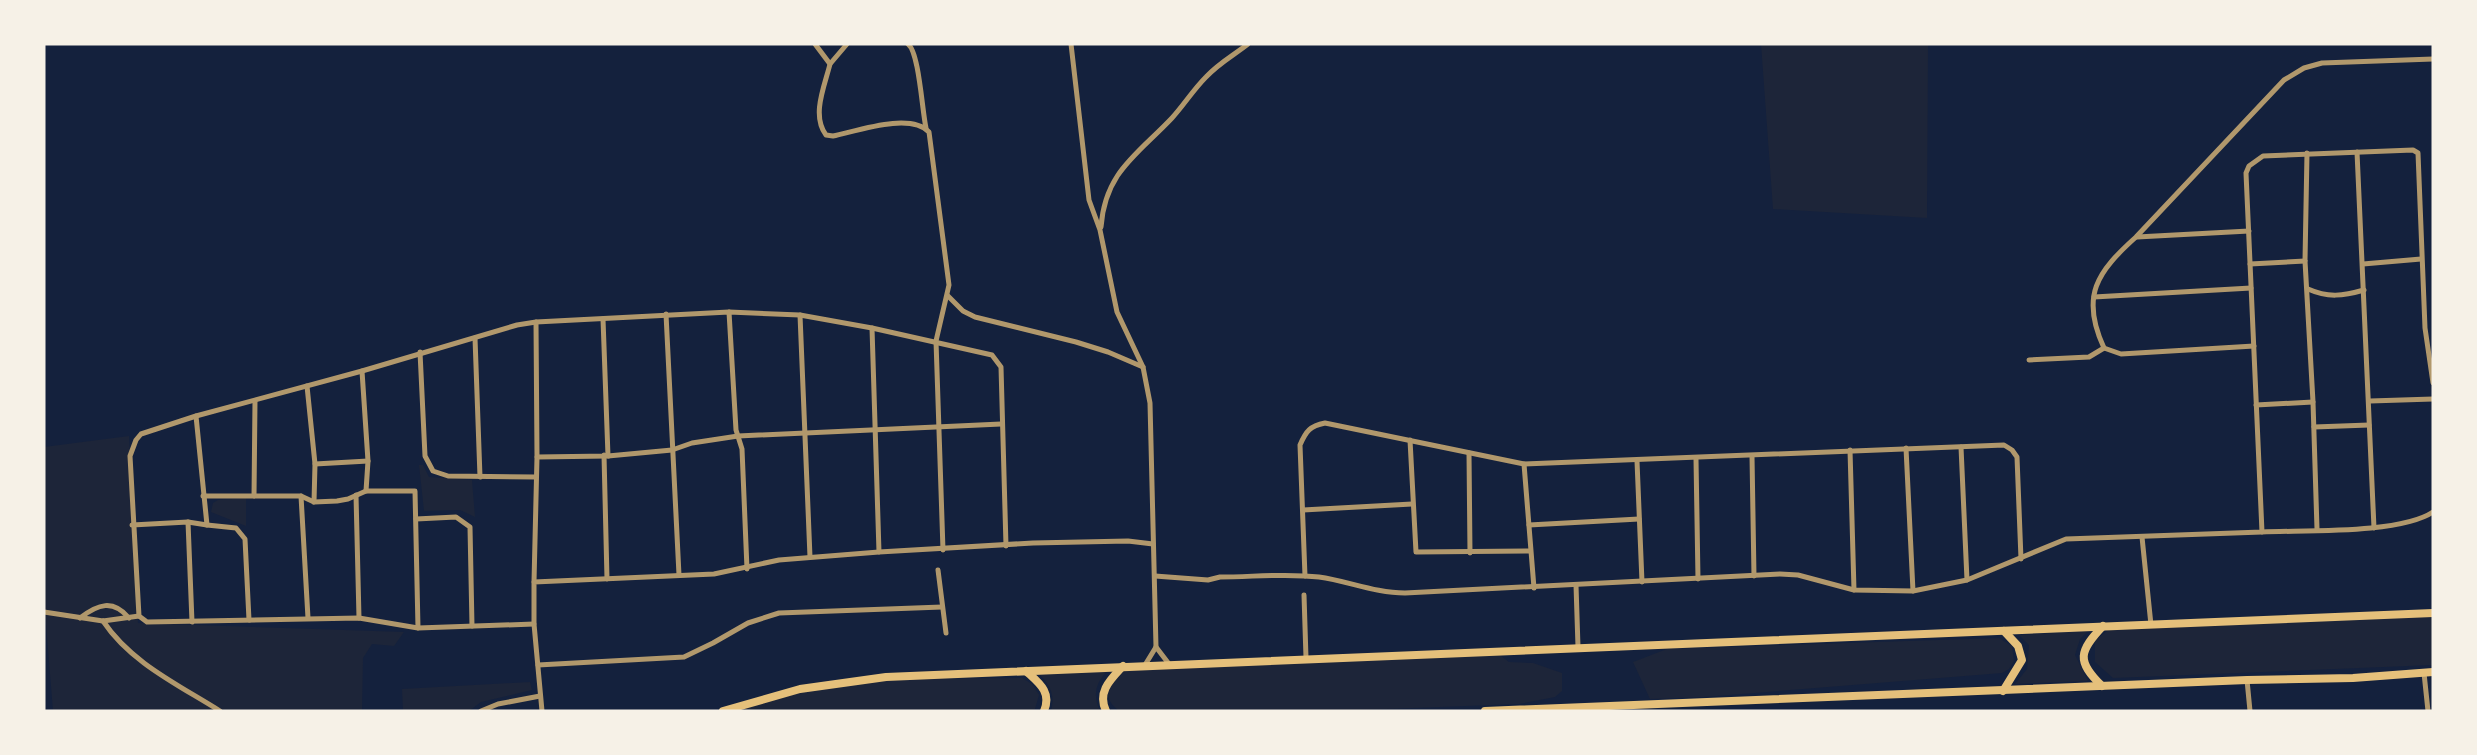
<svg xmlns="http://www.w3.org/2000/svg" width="2477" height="755" font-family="Poppins,sans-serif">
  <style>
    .green { fill: #1d2539 }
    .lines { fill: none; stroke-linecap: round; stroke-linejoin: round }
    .minor { stroke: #b1986c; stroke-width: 5 }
    .secondary { stroke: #e5c07b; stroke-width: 8 }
  </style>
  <rect width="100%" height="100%" fill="#14213d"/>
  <!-- green -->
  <g class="green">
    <polygon points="1761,44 1928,44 1927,218 1773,209"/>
    <polygon points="129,436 138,623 404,632 394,646 372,644 363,658 362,711 53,711 44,600 44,447"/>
    <polygon points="419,465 423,465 429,477 472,480 475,517 460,510 424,511"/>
    <polygon points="246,498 246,526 211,512 213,503 218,500"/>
    <polygon points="2433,616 2433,665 2113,678 2095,662 2095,640 2110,629"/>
    <polygon points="2088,631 2080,639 2075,655 2088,681 2015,684 2027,669 2029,645 2019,635"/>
    <polygon points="1999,638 2012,646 2014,661 2009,669 2002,673 1704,697 1650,699 1633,662 1667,649"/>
    <path d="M1497,653L1509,662L1533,663L1562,673V691L1555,697L1519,704L1334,711H1119C1099,695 1109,684 1124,669Z"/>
    <path d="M1107,671C1095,684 1093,695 1100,711H1051C1055,696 1051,686 1040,675Z"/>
    <polygon points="1022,678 1032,684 1039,695 1035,709 1032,711 733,711 801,691 887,679"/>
    <polygon points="530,682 532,690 481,702 469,711 403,711 402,689"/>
  </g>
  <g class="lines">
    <!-- minor -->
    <g class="minor">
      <path d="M815,44L830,64C825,85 811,115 826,135L833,136C857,131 910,112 929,132L949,285L936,341L943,550"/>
      <path d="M908,44C919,52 922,110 926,128"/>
      <polyline points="1071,44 1089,200 1100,230 1117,312 1143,367 1150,403 1156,647 1145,665"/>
      <polyline points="830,64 847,44"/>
      <polyline points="2357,152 2374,528"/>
      <polyline points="2307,153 2305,261 2313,402 2317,529"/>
      <path d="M1101,227C1105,172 1137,155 1172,118C1184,105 1193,90 1206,77C1219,63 1234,55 1248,44"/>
      <polyline points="2137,237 2249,231"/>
      <polyline points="2250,264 2305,261"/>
      <polyline points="2363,264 2421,259"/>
      <path d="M2308,289C2328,298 2343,296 2364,290"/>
      <polyline points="948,296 963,311 975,317 1076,342 1108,352 1143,367"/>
      <polyline points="2094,297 2251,288"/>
      <polyline points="729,312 736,430 742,449 747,569"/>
      <polyline points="666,314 679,575"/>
      <polyline points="800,315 810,557"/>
      <polyline points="603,319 608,456"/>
      <polyline points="872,328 879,552"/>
      <polyline points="475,338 480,477"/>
      <path d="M2254,346L2121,354L2104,348C2080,296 2097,272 2136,237L2284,80L2304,68L2322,63L2433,59"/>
      <polyline points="420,352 425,456 433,471 448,476 536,477"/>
      <polyline points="2029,360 2089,357 2104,348"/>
      <polyline points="362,371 368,461 366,491"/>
      <polyline points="307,386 315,464 314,502"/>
      <polyline points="2370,401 2433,399"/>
      <polyline points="2256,405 2313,402"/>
      <polyline points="2314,427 2369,425"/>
      <polyline points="1410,440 1416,552 1530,551"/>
      <polyline points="1961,447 1967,580"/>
      <polyline points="1906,448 1913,591"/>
      <polyline points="1850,450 1854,590"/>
      <polyline points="1469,453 1470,553"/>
      <polyline points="604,455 607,579"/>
      <polyline points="1752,456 1754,576"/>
      <polyline points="537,457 608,456 672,450 692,443 738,436 1001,424"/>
      <polyline points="1696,459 1698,579"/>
      <polyline points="1637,461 1642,582"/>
      <polyline points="315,464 368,461"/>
      <polyline points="1524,464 1534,588"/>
      <polyline points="356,495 359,618"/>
      <polyline points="203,496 301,496 314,502 337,501 348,499 366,491 415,491 418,628"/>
      <polyline points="254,496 255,401"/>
      <polyline points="301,496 308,618"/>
      <polyline points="1303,510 1412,504"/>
      <polyline points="416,519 456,517 470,527 472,626"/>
      <polyline points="188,522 192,622"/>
      <polyline points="132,525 188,522 207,525 196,416"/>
      <polyline points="207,525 236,528 245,539 249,620"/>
      <polyline points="1529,525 1639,519"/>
      <path d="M2262,532C2305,530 2400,534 2433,512"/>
      <polyline points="2142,537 2151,625"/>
      <polyline points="938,570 946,633"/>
      <path d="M1155,576L1208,580L1220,577C1252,577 1287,573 1319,577C1348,581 1375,593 1405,593L1780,574L1798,575L1854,590L1913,591L1967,580L2066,539L2262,532L2246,173L2249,166L2263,156L2413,150L2418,153L2425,328L2433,383"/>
      <path d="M1305,576L1300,445C1306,431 1310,426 1325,423L1524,464L2004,445L2012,450L2017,457L2021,559"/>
      <polyline points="534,582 537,457 536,322"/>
      <polyline points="1576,585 1578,647"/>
      <polyline points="1304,595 1306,658"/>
      <polyline points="44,612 103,621 139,616"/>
      <path d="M80,618C98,604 113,599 129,618"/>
      <path d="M103,621C131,663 179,685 220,711"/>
      <polyline points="534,624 418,628 359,618 147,622 139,616 130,456 136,440 141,434 196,416 362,371 517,325 536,322 729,312 800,315 872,328 992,355 1001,367 1006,546"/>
      <polyline points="1156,647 1169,664"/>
      <polyline points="538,665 684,657 713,643 748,623 779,613 942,607"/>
      <polyline points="2424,673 2428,711"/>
      <polyline points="2247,680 2250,711"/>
      <polyline points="481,711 498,704 540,696"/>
      <polyline points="542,711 534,624 534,582 714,574 779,560 879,552 1033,543 1128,541 1153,544"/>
    </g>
    <!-- secondary -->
    <g class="secondary">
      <path d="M1026,671C1039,683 1052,692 1044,711"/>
      <path d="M2102,686C2076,661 2079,651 2103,626"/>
      <polyline points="2003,691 2022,660 2018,646 2004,631"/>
      <polyline points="723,711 800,689 886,677 2433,613"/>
      <path d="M1106,711C1097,692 1110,680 1123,666"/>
      <polyline points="1485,711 2247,680 2353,678 2433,672"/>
    </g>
  </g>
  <!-- border -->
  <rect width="2477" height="755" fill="none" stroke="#f6f1e7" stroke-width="91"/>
</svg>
